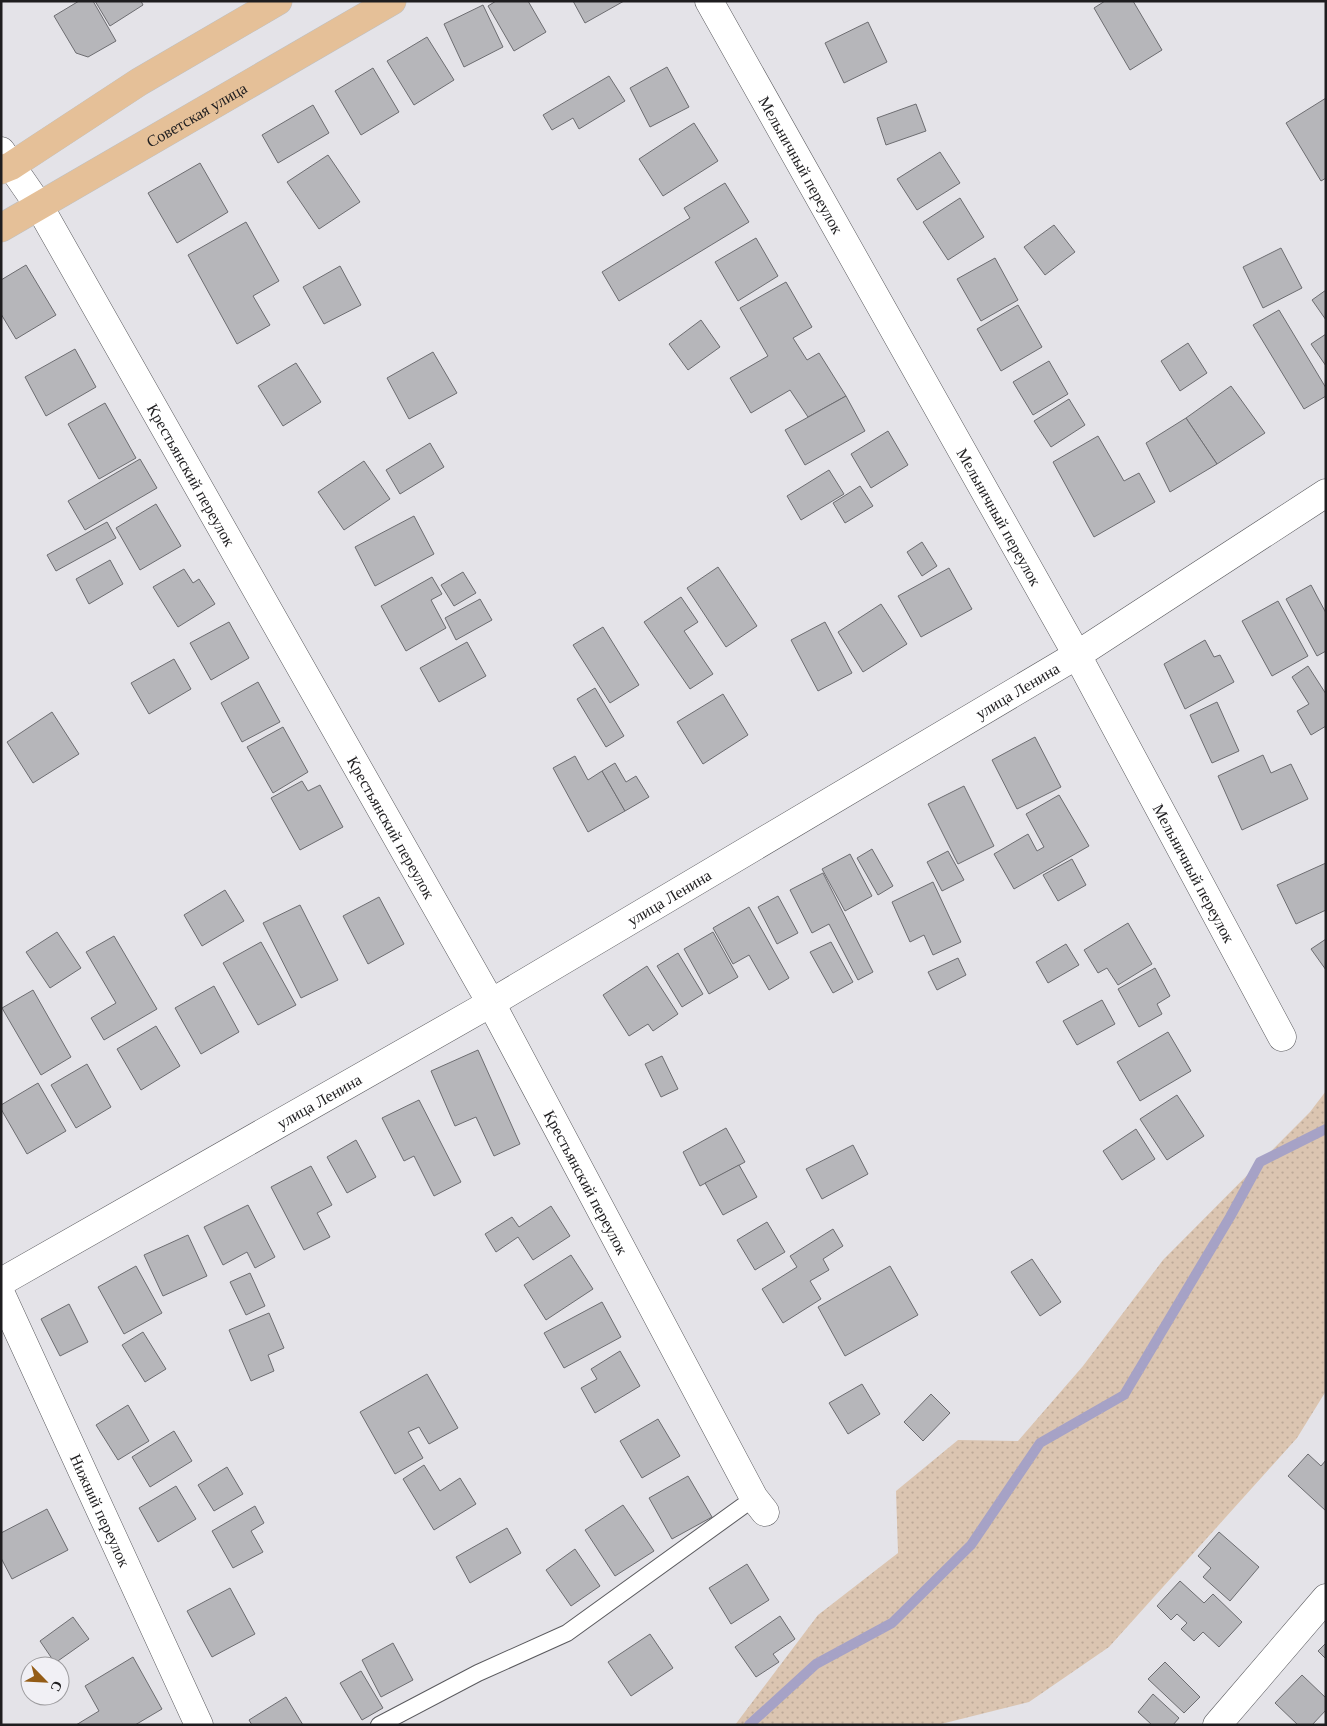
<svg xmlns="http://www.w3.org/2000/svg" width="1327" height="1726" font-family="Georgia,serif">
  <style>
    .grass { fill: url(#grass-dots) }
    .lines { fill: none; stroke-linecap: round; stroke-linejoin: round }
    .stream { stroke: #a6a2c6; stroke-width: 10 }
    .building { fill: #b6b6ba; stroke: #6d6d71 }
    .service-casing { stroke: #5a5a5e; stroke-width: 18 }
    .minor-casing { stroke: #5a5a5e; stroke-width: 29 }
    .primary-casing { stroke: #c0c0c0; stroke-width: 29 }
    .service { stroke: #fff; stroke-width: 16 }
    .minor { stroke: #fff; stroke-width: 28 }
    .primary { stroke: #e5c098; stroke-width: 28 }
    .labels { text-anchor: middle; stroke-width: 4; stroke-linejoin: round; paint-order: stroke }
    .street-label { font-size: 16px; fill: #1e1d1f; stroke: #f1f0f5 }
  </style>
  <defs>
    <pattern id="grass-dots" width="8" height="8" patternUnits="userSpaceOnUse" patternTransform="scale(1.25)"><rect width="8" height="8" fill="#dbc5b1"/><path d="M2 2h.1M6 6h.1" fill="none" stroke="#bca998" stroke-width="1.8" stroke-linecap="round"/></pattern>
  </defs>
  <rect width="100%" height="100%" fill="#e4e3e8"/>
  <!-- grass -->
  <polygon class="grass" points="1326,1091 1326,1391 1297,1438 1109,1647 1029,1702 937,1725 735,1725 818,1615 898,1553 896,1491 958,1440 1018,1441 1083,1366 1163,1260 1310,1112"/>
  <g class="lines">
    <!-- stream -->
    <polyline class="stream" points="749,1725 816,1664 892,1623 971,1545 1040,1443 1124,1395 1230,1217 1260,1162 1326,1129"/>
  </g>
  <!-- building -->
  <g class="building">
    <polygon points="79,1 93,1 116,41 88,57 76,53 54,16"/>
    <polygon points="95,1 141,1 143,5 110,26"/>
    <polygon points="496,1 528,1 546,32 514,51 488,6"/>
    <polygon points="573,1 624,1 585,23"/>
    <polygon points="1105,1 1133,1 1162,50 1130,70 1094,8"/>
    <polygon points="483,5 503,47 464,67 444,24"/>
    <polygon points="868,22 887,62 844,83 825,43"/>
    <polygon points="427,37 454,80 414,105 387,61"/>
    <polygon points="667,67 689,107 650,127 630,88"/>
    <polygon points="373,68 399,112 361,135 335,91"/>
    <polygon points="609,76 625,101 579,129 573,118 552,130 543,115"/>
    <polygon points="1326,98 1326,178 1321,181 1286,123"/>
    <polygon points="916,104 926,131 886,145 877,118"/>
    <polygon points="313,105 329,133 278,163 262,135"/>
    <polygon points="694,123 718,161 663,196 639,159"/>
    <polygon points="940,152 960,183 917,210 897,179"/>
    <polygon points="328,155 360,202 319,229 287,182"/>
    <polygon points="200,163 228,212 177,243 148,193"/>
    <polygon points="725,183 749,222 619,301 602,272 690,218 684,208"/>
    <polygon points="960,198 984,237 948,260 923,222"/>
    <polygon points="246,222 279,281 253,296 270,325 237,344 188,255"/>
    <polygon points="1054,225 1075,252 1045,275 1024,247"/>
    <polygon points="756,238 778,276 738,301 715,262"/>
    <polygon points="1281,248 1302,288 1263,308 1243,267"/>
    <polygon points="995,258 1018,300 981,321 957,279"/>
    <polygon points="26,265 56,315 16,339 1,314 1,280"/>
    <polygon points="340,266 361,305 324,324 303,287"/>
    <polygon points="786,282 812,327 793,338 807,360 819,353 846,396 808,417 790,390 751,413 730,378 768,356 740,308"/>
    <polygon points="1326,290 1326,320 1312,300"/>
    <polygon points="1018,305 1042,347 1001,371 977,329"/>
    <polygon points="1279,310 1326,388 1326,396 1304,409 1253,325"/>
    <polygon points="701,320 720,347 688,370 669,344"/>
    <polygon points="1326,334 1326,366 1311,344"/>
    <polygon points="1188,343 1207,373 1180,391 1161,361"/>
    <polygon points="75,349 96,387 46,416 25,377"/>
    <polygon points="433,352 457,393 409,419 387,378"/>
    <polygon points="1049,361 1068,394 1033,415 1013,382"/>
    <polygon points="296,363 321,402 283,426 258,386"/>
    <polygon points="1231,386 1265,433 1217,464 1186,418"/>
    <polygon points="846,396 865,431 805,465 785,430"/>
    <polygon points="1069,399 1085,425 1051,447 1034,421"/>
    <polygon points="105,403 136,458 99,479 68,424"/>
    <polygon points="1186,418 1217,464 1170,492 1146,443"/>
    <polygon points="888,431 908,465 871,488 851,454"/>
    <polygon points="1098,436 1124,481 1139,473 1155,502 1094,537 1053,462"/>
    <polygon points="430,443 444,467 400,494 386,470"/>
    <polygon points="140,459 157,488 85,530 68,501"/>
    <polygon points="364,461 390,499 344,530 318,492"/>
    <polygon points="829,470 844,494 801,520 787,496"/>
    <polygon points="860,486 873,506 845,523 833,503"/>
    <polygon points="156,504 181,546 140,570 116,528"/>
    <polygon points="414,516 434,554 375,586 355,547"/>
    <polygon points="107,522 116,538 56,571 47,555"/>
    <polygon points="922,542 937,566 922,576 907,552"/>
    <polygon points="110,560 123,584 89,604 76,579"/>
    <polygon points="718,567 757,626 726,647 687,588"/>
    <polygon points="949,568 972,609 921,637 898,596"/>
    <polygon points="184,569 193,583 199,579 215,604 178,627 153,587"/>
    <polygon points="463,572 476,593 454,606 441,585"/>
    <polygon points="432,577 442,594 431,600 446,628 406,651 381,606"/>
    <polygon points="1311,585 1326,613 1326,651 1317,656 1286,599"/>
    <polygon points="681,597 698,622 684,631 713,674 690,689 644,622"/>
    <polygon points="480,599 492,620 456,640 445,618"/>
    <polygon points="1278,601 1308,656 1272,676 1242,621"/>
    <polygon points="881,604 907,644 863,672 838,632"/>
    <polygon points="229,622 249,658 211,680 190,643"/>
    <polygon points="825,622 852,673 818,691 791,640"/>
    <polygon points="603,627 639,685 610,703 573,645"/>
    <polygon points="1205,640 1214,657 1220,655 1234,682 1185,709 1164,664"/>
    <polygon points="467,642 486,676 439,702 420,668"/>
    <polygon points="174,659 191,689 149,714 131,683"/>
    <polygon points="1308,666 1326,694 1326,726 1311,735 1297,711 1309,704 1292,677"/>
    <polygon points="258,682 280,722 242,742 221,703"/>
    <polygon points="595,688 624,736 606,747 577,699"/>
    <polygon points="723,694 748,735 703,764 677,722"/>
    <polygon points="1217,702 1239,751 1212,763 1190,715"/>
    <polygon points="52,712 79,754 33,783 7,742"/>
    <polygon points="283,727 308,772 273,793 247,747"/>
    <polygon points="1035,737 1061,787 1017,809 992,760"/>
    <polygon points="1263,755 1271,773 1291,764 1308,799 1242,830 1218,776"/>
    <polygon points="575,756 588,780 602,771 625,811 588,832 553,768"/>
    <polygon points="615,763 626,782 636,776 649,797 625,811 602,771"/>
    <polygon points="302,781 308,791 320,785 343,827 300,850 271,798"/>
    <polygon points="964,786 994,846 958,864 928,804"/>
    <polygon points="1059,795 1089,846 1014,889 994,854 1028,834 1037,851 1044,847 1026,814"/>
    <polygon points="872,849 893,886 878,895 857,858"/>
    <polygon points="948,851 964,880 942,891 927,862"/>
    <polygon points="850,854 872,896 845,911 822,869"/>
    <polygon points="1072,859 1086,885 1058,901 1043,875"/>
    <polygon points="1326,863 1326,910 1296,924 1277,885"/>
    <polygon points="823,873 873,972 858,980 829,924 812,933 790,890"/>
    <polygon points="933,882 961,942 933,955 924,935 910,942 892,902"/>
    <polygon points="225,890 244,921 202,946 184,915"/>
    <polygon points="778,896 798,933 777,944 758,907"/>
    <polygon points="379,897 404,944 368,964 343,916"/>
    <polygon points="300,905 338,980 301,998 263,923"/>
    <polygon points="749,907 789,978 769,990 749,955 733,964 713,928"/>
    <polygon points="1128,923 1152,964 1118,985 1107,968 1098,973 1084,950"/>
    <polygon points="57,932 81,968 50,988 26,952"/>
    <polygon points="713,932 738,977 709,994 684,949"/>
    <polygon points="114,936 157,1009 104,1040 91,1018 116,1003 86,952"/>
    <polygon points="1326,939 1326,970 1311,949"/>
    <polygon points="261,942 296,1005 258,1025 223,963"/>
    <polygon points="831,942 853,982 833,993 810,952"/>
    <polygon points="1066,944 1079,965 1048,983 1036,962"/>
    <polygon points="678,953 703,994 682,1007 657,966"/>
    <polygon points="958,958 966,975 937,990 928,972"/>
    <polygon points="647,966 678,1014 653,1031 648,1024 629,1036 603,995"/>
    <polygon points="1155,968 1170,996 1157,1004 1162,1014 1139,1027 1118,989"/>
    <polygon points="214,986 239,1032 201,1054 175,1008"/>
    <polygon points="33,990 71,1057 41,1075 2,1008"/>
    <polygon points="1102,1000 1115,1024 1077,1045 1063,1021"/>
    <polygon points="156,1026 180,1066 141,1090 117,1049"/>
    <polygon points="1168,1032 1191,1071 1140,1101 1117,1062"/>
    <polygon points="478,1050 520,1144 494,1156 476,1117 455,1126 431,1071"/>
    <polygon points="662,1056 678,1089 661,1097 645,1064"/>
    <polygon points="87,1064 111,1107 76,1128 51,1085"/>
    <polygon points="38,1083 66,1131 27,1154 1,1109 1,1105"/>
    <polygon points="1177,1095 1204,1136 1167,1160 1140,1119"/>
    <polygon points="419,1100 461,1182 434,1196 414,1156 404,1161 382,1118"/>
    <polygon points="726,1128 745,1162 700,1186 683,1152"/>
    <polygon points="1136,1129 1155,1159 1122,1180 1103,1151"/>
    <polygon points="356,1140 376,1177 347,1193 327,1157"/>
    <polygon points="853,1145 868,1174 822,1199 806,1169"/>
    <polygon points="739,1165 757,1197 723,1215 705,1183"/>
    <polygon points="311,1166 332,1205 317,1213 330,1237 304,1250 271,1187"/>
    <polygon points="248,1205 275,1257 255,1268 247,1252 223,1265 204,1227"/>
    <polygon points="551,1206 570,1236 533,1260 518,1237 496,1252 485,1234 512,1217 519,1227"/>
    <polygon points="767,1222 785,1252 755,1270 737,1240"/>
    <polygon points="833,1229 843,1246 823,1259 829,1270 810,1281 821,1299 783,1323 762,1289 797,1267 790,1256"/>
    <polygon points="188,1235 207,1276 163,1296 144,1255"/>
    <polygon points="571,1255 593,1289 546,1320 524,1285"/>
    <polygon points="1032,1259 1061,1302 1040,1316 1011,1272"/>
    <polygon points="136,1266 162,1313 124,1334 98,1287"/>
    <polygon points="890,1266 918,1315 845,1356 818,1307"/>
    <polygon points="250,1273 265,1306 246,1315 230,1282"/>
    <polygon points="602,1302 621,1337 564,1368 544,1333"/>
    <polygon points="69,1304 88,1342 60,1356 41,1319"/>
    <polygon points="269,1313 284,1348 268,1355 274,1371 251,1381 229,1330"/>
    <polygon points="143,1332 166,1369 145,1382 122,1345"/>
    <polygon points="620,1351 640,1386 595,1413 581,1388 597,1379 591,1369"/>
    <polygon points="427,1374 458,1428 429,1444 419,1427 408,1432 423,1458 395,1474 360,1412"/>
    <polygon points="862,1384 880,1414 848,1434 829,1403"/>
    <polygon points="931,1394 950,1413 923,1441 904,1422"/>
    <polygon points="128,1405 149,1441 118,1460 96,1425"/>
    <polygon points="658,1419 680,1456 642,1478 620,1441"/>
    <polygon points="174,1431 192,1461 150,1487 132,1457"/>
    <polygon points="1308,1454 1321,1466 1326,1460 1326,1511 1288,1476"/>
    <polygon points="424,1465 440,1491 460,1478 476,1504 434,1530 403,1479"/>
    <polygon points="227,1467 243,1494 214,1511 198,1485"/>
    <polygon points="688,1476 712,1517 672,1539 649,1498"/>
    <polygon points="176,1486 196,1519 158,1542 139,1508"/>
    <polygon points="623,1505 654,1551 615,1576 585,1530"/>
    <polygon points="255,1506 264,1523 251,1531 263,1552 233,1568 212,1531"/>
    <polygon points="47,1509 68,1550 12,1579 1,1558 1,1533"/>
    <polygon points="507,1528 521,1553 470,1583 456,1557"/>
    <polygon points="1219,1532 1259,1567 1230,1601 1203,1577 1211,1568 1198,1556"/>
    <polygon points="575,1549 600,1586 571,1606 546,1570"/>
    <polygon points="747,1564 769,1600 731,1624 709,1588"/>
    <polygon points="1180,1581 1204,1603 1213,1594 1242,1622 1219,1647 1203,1632 1194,1641 1181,1629 1187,1623 1177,1614 1171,1620 1157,1606"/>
    <polygon points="230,1588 255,1634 212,1657 187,1611"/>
    <polygon points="780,1616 795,1639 773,1654 779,1662 756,1677 735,1647"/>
    <polygon points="73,1617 89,1639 55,1663 40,1641"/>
    <polygon points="650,1634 673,1668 631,1696 608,1662"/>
    <polygon points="393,1643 413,1680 381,1697 362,1660"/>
    <polygon points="1326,1643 1326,1659 1318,1651"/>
    <polygon points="133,1657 162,1709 135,1725 76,1725 99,1711 85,1686"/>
    <polygon points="1165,1662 1200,1697 1184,1713 1148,1679"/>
    <polygon points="361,1671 383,1708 362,1720 340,1683"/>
    <polygon points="1302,1675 1326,1698 1326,1710 1312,1725 1298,1725 1275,1703"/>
    <polygon points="1153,1694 1179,1718 1173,1725 1152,1725 1138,1712"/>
    <polygon points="286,1697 303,1725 252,1725 249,1720"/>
  </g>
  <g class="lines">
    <defs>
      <polyline id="service" points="379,1725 478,1673 567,1633 754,1498"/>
      <g id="minor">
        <path id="s1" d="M709,1L1077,655L1282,1037"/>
        <path id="s2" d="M1,151L39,206L491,1003L754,1498L765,1512"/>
        <path id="s3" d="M1,1282L491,1003L1077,655L1326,493"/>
        <path id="s4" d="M1,1294L199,1725"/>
        <polyline points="1217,1725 1326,1598"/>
      </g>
      <g id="primary">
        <polyline points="1,170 11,166 139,82 278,1"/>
        <path id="s5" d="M1,228L392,1"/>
      </g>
    </defs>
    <!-- service casing -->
    <use href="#service" class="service-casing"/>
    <!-- minor casing -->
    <use href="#minor" class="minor-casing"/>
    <!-- primary casing -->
    <use href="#primary" class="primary-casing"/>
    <!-- service -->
    <use href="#service" class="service"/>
    <!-- minor -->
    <use href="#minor" class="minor"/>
    <!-- primary -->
    <use href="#primary" class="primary"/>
  </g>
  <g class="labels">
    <!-- street labels -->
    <g class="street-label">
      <text dy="6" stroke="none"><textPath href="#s5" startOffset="226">Советская улица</textPath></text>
      <text dy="6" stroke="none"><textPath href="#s1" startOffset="188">Мельничный переулок</textPath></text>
      <text dy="6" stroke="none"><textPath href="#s2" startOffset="376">Крестьянский переулок</textPath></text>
      <text dy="6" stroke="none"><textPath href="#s1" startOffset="592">Мельничный переулок</textPath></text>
      <text dy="6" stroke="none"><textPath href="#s3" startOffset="1176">улица Ленина</textPath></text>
      <text dy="6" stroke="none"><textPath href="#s2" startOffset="781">Крестьянский переулок</textPath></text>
      <text dy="6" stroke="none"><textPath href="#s1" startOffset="998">Мельничный переулок</textPath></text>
      <text dy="6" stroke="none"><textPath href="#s3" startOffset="771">улица Ленина</textPath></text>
      <text dy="6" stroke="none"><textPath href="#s3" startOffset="366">улица Ленина</textPath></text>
      <text dy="6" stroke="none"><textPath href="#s2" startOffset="1186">Крестьянский переулок</textPath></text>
      <text dy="6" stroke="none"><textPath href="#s4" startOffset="238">Нижний переулок</textPath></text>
    </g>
  </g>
  <!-- border -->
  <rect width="1327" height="1726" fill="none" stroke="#1e1d1f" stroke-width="5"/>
  <!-- north arrow -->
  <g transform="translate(45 1681) rotate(114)"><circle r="24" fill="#f1f0f5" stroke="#9d9c9f"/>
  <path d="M0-4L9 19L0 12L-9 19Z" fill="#945c16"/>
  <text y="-8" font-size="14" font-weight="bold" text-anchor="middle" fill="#1e1d1f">С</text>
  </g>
</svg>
